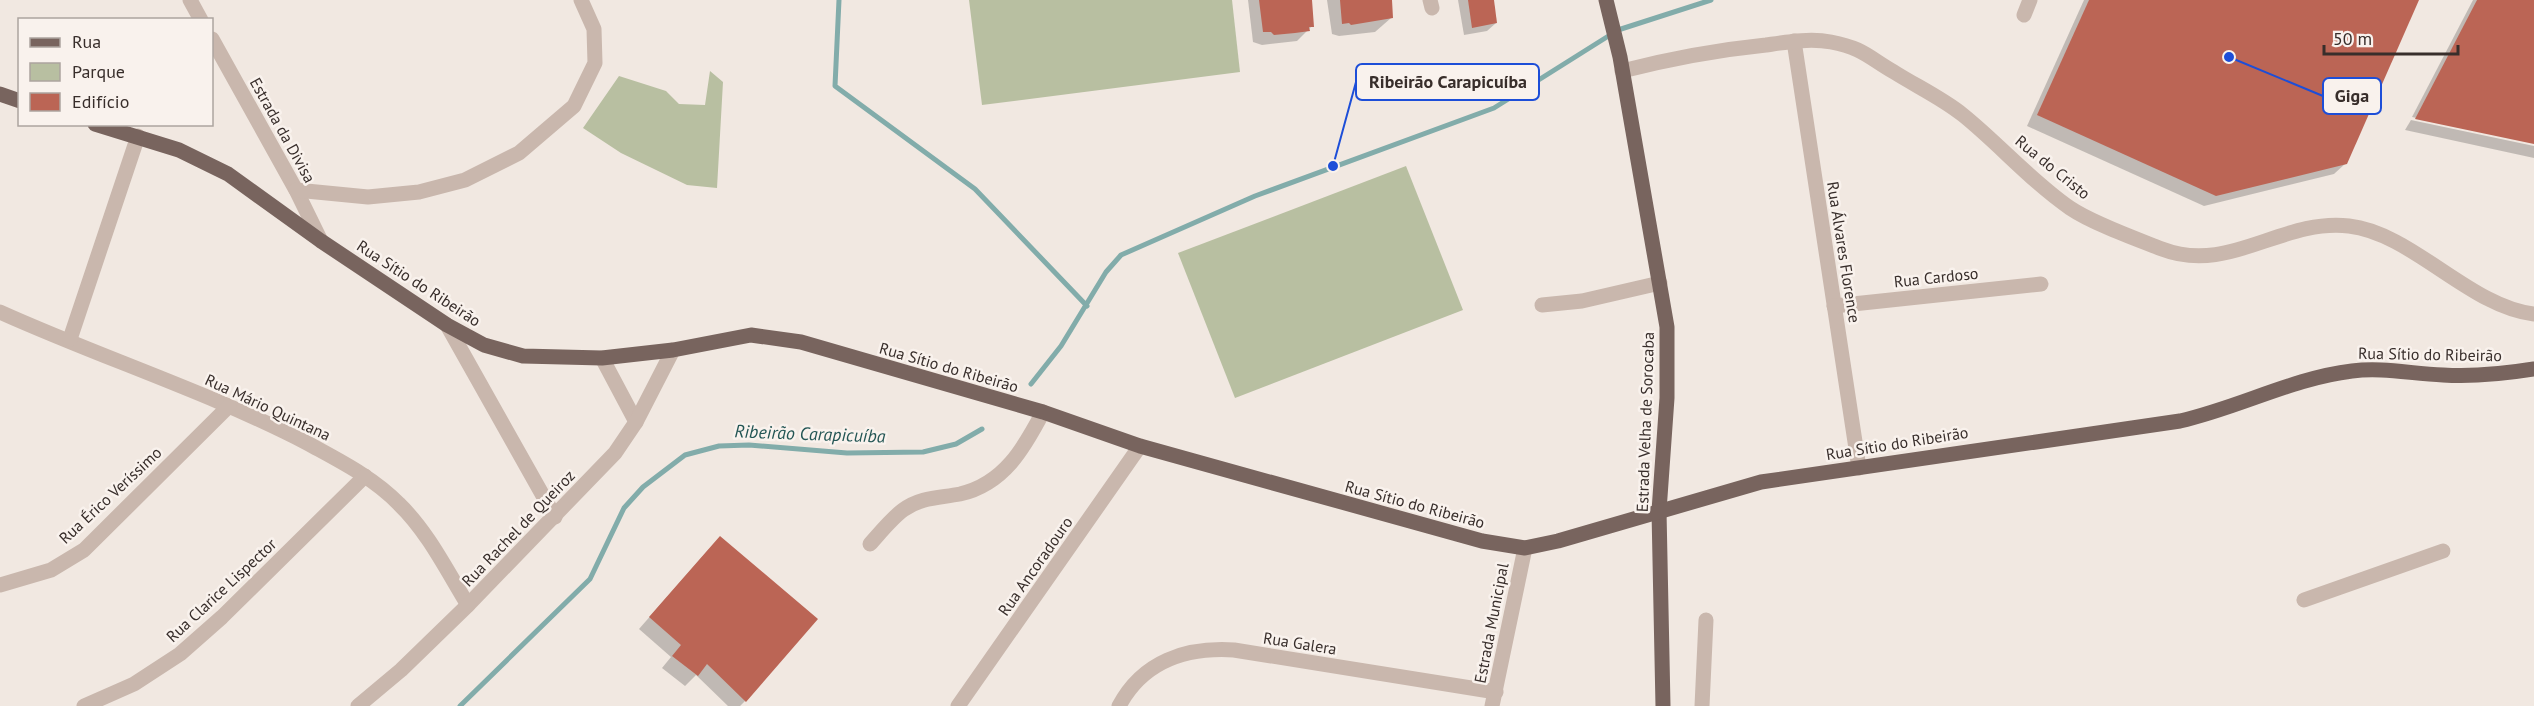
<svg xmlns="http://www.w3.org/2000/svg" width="2534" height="706" font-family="'PT Sans',sans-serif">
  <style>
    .green { fill: #b8bfa1 }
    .shadow { fill: #0003 }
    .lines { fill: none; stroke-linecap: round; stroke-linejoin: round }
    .stream { stroke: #82acaa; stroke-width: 5 }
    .building { fill: #bb6555 }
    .minor { stroke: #c9b7ad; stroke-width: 15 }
    .major { stroke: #78645e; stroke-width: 15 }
    .labels { text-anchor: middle; stroke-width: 5; stroke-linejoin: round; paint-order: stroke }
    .street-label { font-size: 16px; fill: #382e2b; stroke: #f9f2ed }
    .water-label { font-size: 18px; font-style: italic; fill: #245655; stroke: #f9f2ed }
    .leader { fill: none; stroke: #1d4ed8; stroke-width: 2 }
    .callout-dot { fill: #1d4ed8; stroke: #f9f2ed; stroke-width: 2 }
    .callout { fill: #f9f2ed; stroke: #1d4ed8; stroke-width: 2 }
    .callout-label { font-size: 18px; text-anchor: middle; font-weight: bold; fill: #382e2b }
  </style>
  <rect width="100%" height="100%" fill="#f1e8e1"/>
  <!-- green -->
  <g class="green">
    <polygon points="969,0 1232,0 1240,72 982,105"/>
    <polygon points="710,71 723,82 717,188 687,185 621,153 583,128 619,76 666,91 679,104 705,105"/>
    <polygon points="1406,166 1463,310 1235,398 1178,253"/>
  </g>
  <!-- shadow -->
  <g class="shadow">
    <polygon points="1248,0 1309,0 1312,26 1297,41 1262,45 1253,42"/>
    <polygon points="1327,0 1389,0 1391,18 1375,32 1339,36 1332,34"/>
    <polygon points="1458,0 1492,0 1496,23 1487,31 1464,35"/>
    <polygon points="2084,0 2418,0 2346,163 2334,174 2204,206 2027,126"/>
    <polygon points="2473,0 2534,1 2534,143 2412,117"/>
    <polygon points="2411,120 2534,146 2534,158 2405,130"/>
    <polygon points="709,549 745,701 740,706 728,706 696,675 685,686 662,668 671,657 639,629"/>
  </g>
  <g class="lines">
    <!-- stream -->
    <g class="stream">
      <polyline points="839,0 835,86 975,189 1087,306"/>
      <polyline points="1031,384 1061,346 1106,272 1121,255 1255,196 1494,108 1618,30 1711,0"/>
      <polyline points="460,706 590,579 624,508 643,487 685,455 719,446 749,445 847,453 923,452 956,444 982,429"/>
    </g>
  </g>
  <!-- building -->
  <g class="building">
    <polygon points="1259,0 1312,0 1314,27 1309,27 1310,31 1295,33 1274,35 1271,32 1263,32"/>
    <polygon points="1340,0 1392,0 1393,18 1351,25 1349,23 1342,24"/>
    <polygon points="1468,0 1494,0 1497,23 1472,28"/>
    <polygon points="2089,0 2419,0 2347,164 2216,196 2037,115"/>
    <polygon points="2477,0 2534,0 2534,144 2415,119"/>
    <polygon points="720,536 818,619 746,702 707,664 698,676 672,656 681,645 649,617"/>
  </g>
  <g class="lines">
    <!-- minor -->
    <g class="minor">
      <polyline points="190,0 201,20"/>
      <polyline points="1430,0 1432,8"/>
      <polyline points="2024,15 2030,0"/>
      <polyline points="212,39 296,190 321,241"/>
      <polyline points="1794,41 1859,468"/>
      <path d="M1622,71C1669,59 1717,50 1766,45C1787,42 1810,38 1831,42C1863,48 1868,57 1894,72C1916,86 1942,98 1963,115C1999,144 2031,181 2070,208C2092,223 2136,239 2162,249C2229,275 2282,218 2349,226C2412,233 2470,307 2534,314"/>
      <polyline points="296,190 368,197 419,192 465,180 519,153 574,106 595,63 594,29 581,0"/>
      <polyline points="1542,305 1582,301 1660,283"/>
      <polyline points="1834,306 2041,284"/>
      <path d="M0,312C102,358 209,392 309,444C340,461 374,478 399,504C428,532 447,571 468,605"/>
      <polyline points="447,325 555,517"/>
      <polyline points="70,339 138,136"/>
      <polyline points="602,358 636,422"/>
      <path d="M870,544C880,533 891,519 903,510C921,497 939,498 960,494C1004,484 1024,448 1043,412"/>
      <polyline points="0,585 51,570 84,550 229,406"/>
      <polyline points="2304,600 2443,551"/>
      <polyline points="84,706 134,684 180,654 222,617 365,476"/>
      <polyline points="358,706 401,670 468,605 615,453 636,422 673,350"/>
      <polyline points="958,706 1140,446"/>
      <path d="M1119,706C1143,661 1186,647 1234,650L1496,692"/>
      <polyline points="1492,706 1525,548"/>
      <polyline points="1702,706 1706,620"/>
    </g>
    <!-- major -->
    <g class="major">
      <polyline points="1606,0 1620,57 1667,327 1667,398 1659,511 1663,706"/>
      <polyline points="0,94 20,101"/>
      <path d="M95,124L179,150L228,174L321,241L447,325L484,345L523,356L602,358L673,350L751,335L801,342L1043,412L1140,446L1482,541L1525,548L1558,541L1761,482L2180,421C2238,408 2293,378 2352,371C2383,367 2412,374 2443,375C2474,377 2503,374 2534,369"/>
    </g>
  </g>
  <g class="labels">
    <!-- street labels -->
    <g class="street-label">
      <text transform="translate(283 130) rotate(61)" y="6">Estrada da Divisa</text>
      <text transform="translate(2053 167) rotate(39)" y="6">Rua do Cristo</text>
      <text transform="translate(1844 252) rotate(81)" y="6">Rua Álvares Florence</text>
      <text transform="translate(1936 277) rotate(-6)" y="6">Rua Cardoso</text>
      <text transform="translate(419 283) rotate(33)" y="6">Rua Sítio do Ribeirão</text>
      <text transform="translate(2430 354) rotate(1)" y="6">Rua Sítio do Ribeirão</text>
      <text transform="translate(949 367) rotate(16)" y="6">Rua Sítio do Ribeirão</text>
      <text transform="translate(268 407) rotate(25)" y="6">Rua Mário Quintana</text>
      <text transform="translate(1645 422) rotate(-88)" y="6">Estrada Velha de Sorocaba</text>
      <text transform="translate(1897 443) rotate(-9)" y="6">Rua Sítio do Ribeirão</text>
      <text transform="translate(110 495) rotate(-43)" y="6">Rua Érico Veríssimo</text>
      <text transform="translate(1415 504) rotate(15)" y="6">Rua Sítio do Ribeirão</text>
      <text transform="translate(518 528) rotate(-46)" y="6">Rua Rachel de Queiroz</text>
      <text transform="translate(1035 566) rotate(-55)" y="6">Rua Ancoradouro</text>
      <text transform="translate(221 590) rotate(-43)" y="6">Rua Clarice Lispector</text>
      <text transform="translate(1491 623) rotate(-79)" y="6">Estrada Municipal</text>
      <text transform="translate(1300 643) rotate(9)" y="6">Rua Galera</text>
    </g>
    <!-- water labels -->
    <g class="water-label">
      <text transform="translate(810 434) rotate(2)" y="6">Ribeirão Carapicuíba</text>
    </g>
  </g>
  <!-- callouts -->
  <path class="leader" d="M1333 166L1356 82M2229 57L2323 96"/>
  <g class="callout-dot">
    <circle cx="1333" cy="166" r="6"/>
    <circle cx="2229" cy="57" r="6"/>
  </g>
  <g class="callout">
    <rect x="1356" y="64" width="183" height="36" rx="6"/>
    <rect x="2323" y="78" width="58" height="36" rx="6"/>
  </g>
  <g class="callout-label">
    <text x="1448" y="88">Ribeirão Carapicuíba</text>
    <text x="2352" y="102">Giga</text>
  </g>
  <!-- legend -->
  <rect x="18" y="18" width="195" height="108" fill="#f9f2ed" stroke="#aca49f" stroke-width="1.5"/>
  <rect x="30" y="38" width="30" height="9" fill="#78645e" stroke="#aca49f" stroke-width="1.5"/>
  <text x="72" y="48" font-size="18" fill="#382e2b">Rua</text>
  <rect x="30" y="63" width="30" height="18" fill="#b8bfa1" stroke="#aca49f" stroke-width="1.5"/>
  <text x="72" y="78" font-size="18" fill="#382e2b">Parque</text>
  <rect x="30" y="93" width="30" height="18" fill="#bb6555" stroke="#aca49f" stroke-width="1.5"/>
  <text x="72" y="108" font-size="18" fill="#382e2b">Edifício</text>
  <!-- scale -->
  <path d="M2324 45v9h134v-9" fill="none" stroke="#382e2b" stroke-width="3"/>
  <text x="2333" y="45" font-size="18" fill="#382e2b" stroke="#f9f2ed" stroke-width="4.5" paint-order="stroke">50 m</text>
</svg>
